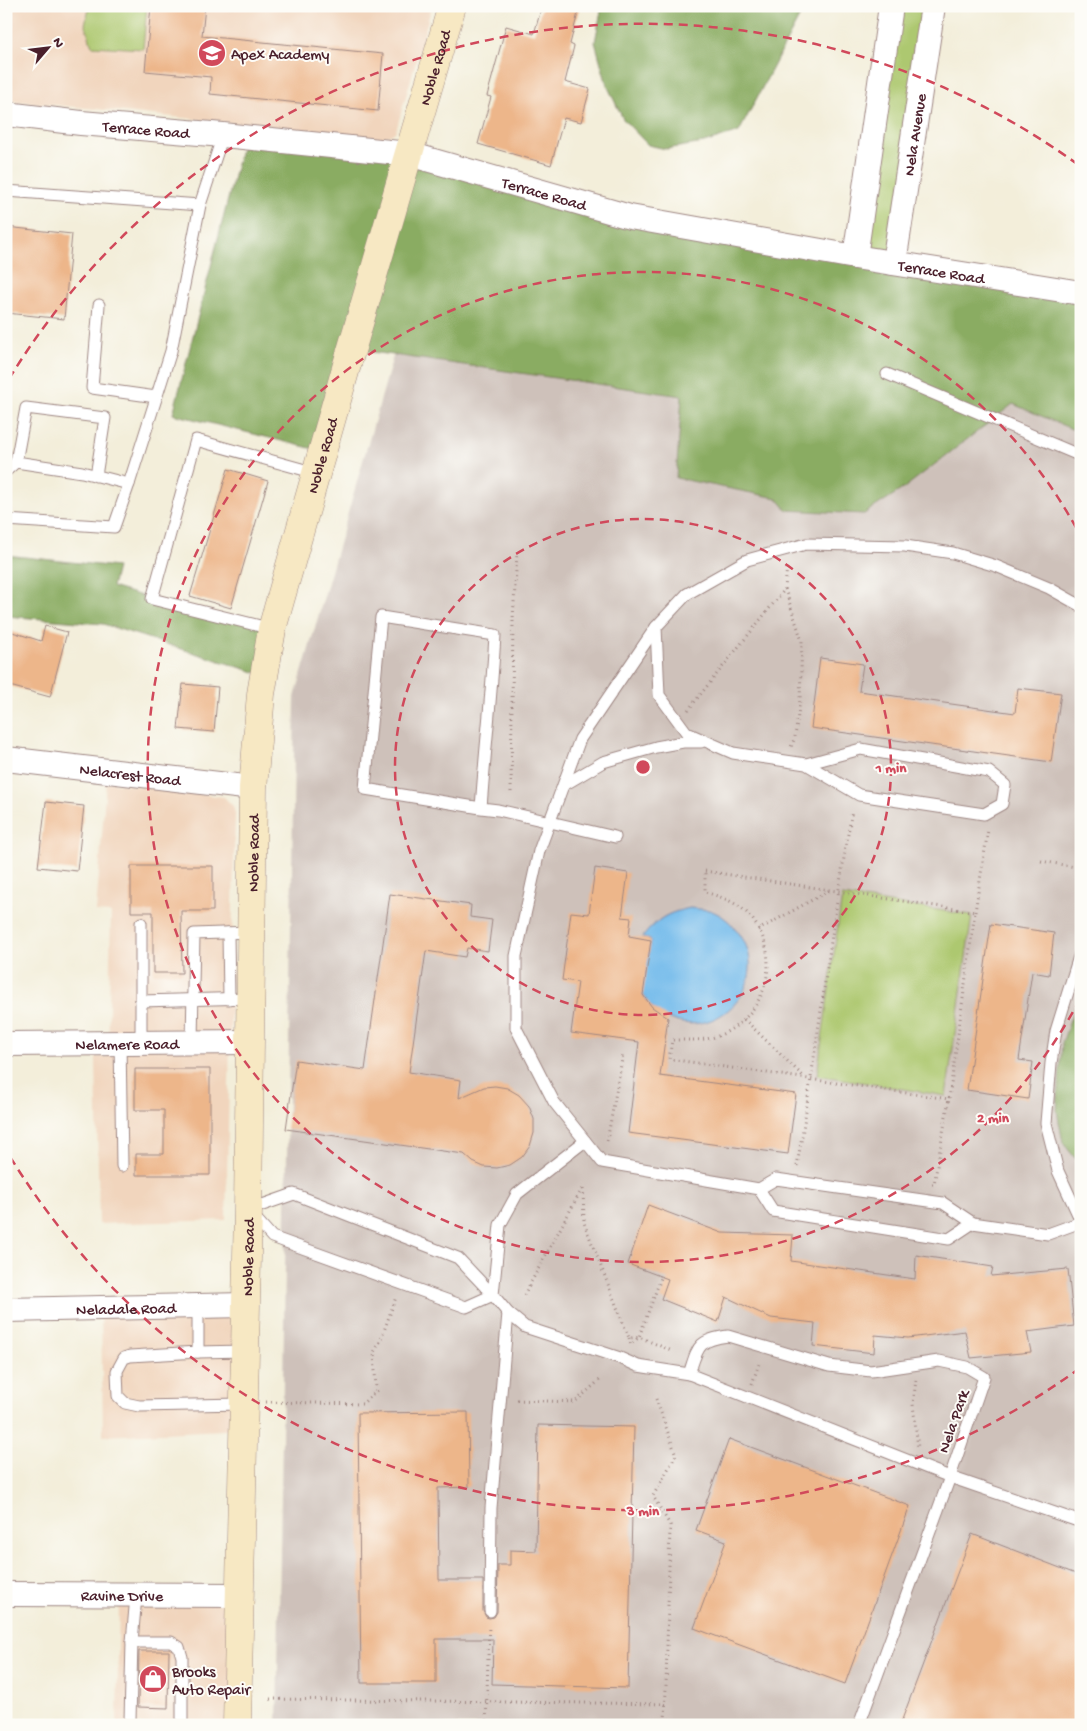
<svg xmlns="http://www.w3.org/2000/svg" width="1087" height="1731" font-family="'Gochi Hand',sans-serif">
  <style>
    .built { fill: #f1d5bd }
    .industrial { fill: #cec1ba }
    .green { fill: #adc86f; stroke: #7c744d }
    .forest { fill: #8aac62; stroke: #6a6646 }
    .water { fill: #74bbeb; stroke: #5f6d8b }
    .building { fill: #edb68a }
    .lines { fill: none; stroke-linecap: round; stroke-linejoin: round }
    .lane-casing { stroke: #9e8682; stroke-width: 13 }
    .street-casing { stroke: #9e8682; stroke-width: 26 }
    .secondary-casing { stroke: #9e8682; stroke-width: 29 }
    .path { stroke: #9e8682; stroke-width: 3; stroke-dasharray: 1 4; stroke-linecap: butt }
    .lane { stroke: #fff; stroke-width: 11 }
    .street { stroke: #fff; stroke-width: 24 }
    .secondary { stroke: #f7e8c3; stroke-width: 28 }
    .ring { fill: none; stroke: #d1495b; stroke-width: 2.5; stroke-dasharray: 9 6 }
    .labels { text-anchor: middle; stroke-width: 4; stroke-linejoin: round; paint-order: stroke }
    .poi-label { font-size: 16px; fill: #4a1f2b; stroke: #fdfcf7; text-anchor: start }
    .street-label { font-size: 16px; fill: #4a1f2b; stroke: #fdfcf7 }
    .centre { fill: #d1495b; stroke: #fdfcf7; stroke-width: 2.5 }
    .ring-label { font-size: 15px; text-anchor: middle; font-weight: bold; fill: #d1495b; stroke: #fdfcf7; stroke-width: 4; stroke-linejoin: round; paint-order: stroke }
  </style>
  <rect width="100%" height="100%" fill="#fdfcf7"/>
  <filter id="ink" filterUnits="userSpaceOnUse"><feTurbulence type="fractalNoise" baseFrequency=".02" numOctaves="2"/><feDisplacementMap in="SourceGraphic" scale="10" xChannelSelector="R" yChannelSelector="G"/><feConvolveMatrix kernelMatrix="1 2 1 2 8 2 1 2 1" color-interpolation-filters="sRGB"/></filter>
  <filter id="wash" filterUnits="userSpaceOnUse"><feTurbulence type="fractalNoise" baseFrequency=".0096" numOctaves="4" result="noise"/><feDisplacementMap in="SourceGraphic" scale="20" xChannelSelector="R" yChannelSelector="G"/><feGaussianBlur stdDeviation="1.12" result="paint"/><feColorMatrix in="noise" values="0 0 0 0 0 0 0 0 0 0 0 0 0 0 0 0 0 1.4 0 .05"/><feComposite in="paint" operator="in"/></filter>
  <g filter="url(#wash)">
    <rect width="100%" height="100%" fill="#f3eeda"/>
    <!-- built -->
    <g class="built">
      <polygon points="6,6 432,6 397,127 395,132 391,135 380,138 6,100"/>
      <polygon points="106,782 224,797 233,806 235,814 226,1220 99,1224 96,1057 108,1057 111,913 96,912"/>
      <polygon points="245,1305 243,1429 103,1436 101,1308"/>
      <polygon points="119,1595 239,1595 237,1725 117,1725"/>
    </g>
    <!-- industrial -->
    <polygon class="industrial" points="439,197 1081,319 1081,1725 277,1725 295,697"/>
    <!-- green -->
    <g class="green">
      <polygon points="90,6 147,6 143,49 92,46 85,24"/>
      <polygon points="891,6 933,6 894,263 855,257"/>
      <polygon points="842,896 972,915 946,1096 817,1075"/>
    </g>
    <!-- forest -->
    <g class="forest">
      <polygon points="602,6 803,6 803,10 739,132 704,143 666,149 648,145 623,119 607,85 595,42"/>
      <polygon points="244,137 409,154 630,217 1081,293 1081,433 1013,404 904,488 864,514 787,510 777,498 676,478 682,396 351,349 322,451 173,414"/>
      <polygon points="6,555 117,567 112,587 152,599 272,629 264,675 103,624 6,616"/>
      <polygon points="1081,990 1081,1157 1080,1164 1063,1143 1057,1111 1062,1043"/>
    </g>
    <!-- water -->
    <path class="water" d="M690,908C696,909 703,909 709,910C719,913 728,920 734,927C784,981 707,1057 653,1008C648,1004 645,997 641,993L651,940L642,938C657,919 666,913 690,908Z"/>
    <g id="blocks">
      <!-- building -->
      <g class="building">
        <polygon points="151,6 205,6 202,36 383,54 378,111 210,94 211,77 145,71"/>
        <polygon points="542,6 569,6 579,9 570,44 574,46 565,82 590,89 581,122 564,118 551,165 478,144 491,97 487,96 506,26 534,34"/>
        <polygon points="6,227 72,234 64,319 6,313"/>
        <polygon points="228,469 268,481 231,608 190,596"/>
        <polygon points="45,626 67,632 50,697 6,685 6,630 41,641"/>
        <polygon points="820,658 863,664 859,691 1015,713 1018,688 1061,693 1051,762 811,728"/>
        <polygon points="183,684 218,687 214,732 178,729"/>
        <polygon points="46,802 84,806 77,871 38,867"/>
        <polygon points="131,866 213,866 213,911 181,911 182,973 153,973 153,912 131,912"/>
        <polygon points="595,868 628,873 622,917 631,918 629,936 651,940 643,995 652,1007 668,1018 660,1076 796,1094 788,1154 628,1133 639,1042 571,1033 578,982 562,980 571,912 589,914"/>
        <polygon points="390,894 471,905 470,917 492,920 488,951 467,948 465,957 426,951 409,1072 461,1080 459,1098 484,1087 495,1086 507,1088 519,1095 529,1106 534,1119 534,1133 530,1146 522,1157 510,1165 497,1168 484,1167 473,1162 464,1154 286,1129 296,1060 365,1070"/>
        <polygon points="991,924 1054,933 1049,975 1032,972 1019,1060 1033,1062 1028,1099 967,1090"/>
        <polygon points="135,1069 210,1069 210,1175 136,1175 136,1154 164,1154 164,1110 135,1110"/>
        <polygon points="648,1205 722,1233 793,1235 791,1261 915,1279 916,1255 993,1267 991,1276 1068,1269 1074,1326 1027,1332 1031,1352 971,1358 965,1331 908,1338 875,1335 874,1353 813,1346 815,1323 771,1318 726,1297 718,1322 661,1299 668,1279 628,1264"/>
        <polygon points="468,1412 469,1487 438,1488 439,1580 483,1580 483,1611 486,1617 489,1618 494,1617 497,1612 498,1565 510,1565 510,1550 536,1551 538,1425 634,1427 628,1688 492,1684 493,1639 436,1639 436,1683 361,1683 358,1413"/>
        <polygon points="729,1439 910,1506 845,1684 694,1628 726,1541 696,1530"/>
        <polygon points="972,1534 1081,1576 1081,1725 900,1725"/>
        <polygon points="139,1651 169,1651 168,1708 138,1707"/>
      </g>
    </g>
  </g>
  <g filter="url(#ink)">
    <use href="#blocks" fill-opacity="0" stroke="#9e8682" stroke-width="1"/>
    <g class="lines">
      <defs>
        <g id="lane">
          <polyline points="6,191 200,205 223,135"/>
          <polyline points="99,305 92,388 156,397"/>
          <polyline points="887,374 1081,456"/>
          <polyline points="6,471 16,462"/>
          <polyline points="96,476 105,418 26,408 16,462 82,472 129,484 171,351 200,205"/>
          <polyline points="6,520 114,527 129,484"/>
          <polyline points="656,627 580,739 539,851 516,956 516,1028 554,1102 602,1162 759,1189 776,1179 943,1203 973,1223 949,1239 773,1211 759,1189"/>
          <polyline points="272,629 152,599 196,440 316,473"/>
          <polyline points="806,764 861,749 989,772 1005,785 1002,804 984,814 859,795 806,764 733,753 687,733 659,695 656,627 687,594 747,560 806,544 905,546 953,553 996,566 1049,588 1081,606"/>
          <polyline points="564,785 603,762 656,747 683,742 701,742"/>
          <path d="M481,808C485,750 492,692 495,635L381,617L365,789L481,808L498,810L615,837"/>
          <polyline points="141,923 141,1001 250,998"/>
          <polyline points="228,933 229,999"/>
          <polyline points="1081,950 1056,1031 1051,1063 1046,1123 1058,1171 1081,1221"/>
          <polyline points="141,1001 141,1042"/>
          <polyline points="120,1042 122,1166"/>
          <polyline points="192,1042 194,934 251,932"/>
          <polyline points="585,1141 517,1194 500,1225 493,1295 508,1313 525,1327 620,1358 638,1366 689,1374 950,1477 1081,1522"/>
          <polygon points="294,1194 458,1258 493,1295 466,1307 272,1237 248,1210"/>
          <polyline points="973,1223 1048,1234 1081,1222"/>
          <polyline points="198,1306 198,1352 130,1356 124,1358 117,1371 118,1396 125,1403 139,1406 243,1404"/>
          <polyline points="198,1352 244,1351"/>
          <path d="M689,1374C698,1347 697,1340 728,1336L829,1366L871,1371L939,1361L967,1367L984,1377L950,1477L859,1725"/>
          <polyline points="490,1611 491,1508 508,1313"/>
          <polyline points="132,1642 136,1596"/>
          <polyline points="133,1725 130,1720 132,1642 171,1642 179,1647 182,1657 182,1725"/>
        </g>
        <g id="street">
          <path id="s1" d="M6,114L81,123L223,135L409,154L630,217L855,257L1081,293"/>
          <polyline points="855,257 891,6"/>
          <path id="s2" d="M894,263L933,6"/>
          <path id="s3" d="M6,759L253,788"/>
          <path id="s4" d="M6,1044L249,1042"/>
          <path id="s5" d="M6,1310L245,1305"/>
          <path id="s6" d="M6,1594L239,1595"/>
        </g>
        <g id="secondary">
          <path id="s7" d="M237,1725L248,1210L253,788L261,694L272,629L346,368L452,6"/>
        </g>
      </defs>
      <!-- lane casing -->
      <use href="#lane" class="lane-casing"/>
      <!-- street casing -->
      <use href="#street" class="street-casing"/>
      <!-- secondary casing -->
      <use href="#secondary" class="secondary-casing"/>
      <!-- path -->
      <g class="path">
        <polyline points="785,589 802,641 800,700 795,737 791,747"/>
        <polyline points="688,710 785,589 787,565"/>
        <polyline points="511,792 513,619 517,554"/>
        <polyline points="1041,861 1081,868"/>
        <path d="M705,871L975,912L949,1099L669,1059L672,1040C686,1040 704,1041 718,1036C767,1016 785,956 749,915C737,902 721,897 705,892Z"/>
        <polyline points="975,912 988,830"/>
        <polyline points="758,930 830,890"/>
        <polyline points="744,1019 805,1078"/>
        <polyline points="607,1141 623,1054"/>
        <path d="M797,1166C817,1048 831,929 852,811"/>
        <polyline points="932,1184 934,1184 949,1099"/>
        <polyline points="524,1295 583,1187 584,1223 629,1338 639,1337 670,1350"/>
        <polyline points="629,1338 631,1345 639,1337 661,1278"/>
        <polyline points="916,1380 913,1404 918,1448"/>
        <polyline points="752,1384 760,1361"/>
        <polyline points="656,1399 676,1455 653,1496 670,1525 665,1725"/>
        <polyline points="517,1400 575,1402 602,1378"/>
        <polyline points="266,1402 362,1404 376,1391 374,1352 380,1342 396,1297"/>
        <polyline points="270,1699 666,1704"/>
        <polyline points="486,1725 489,1625"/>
      </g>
      <!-- lane -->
      <use href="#lane" class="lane"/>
      <!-- street -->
      <use href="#street" class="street"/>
      <!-- secondary -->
      <use href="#secondary" class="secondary"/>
    </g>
  </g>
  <!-- distance rings -->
  <g class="ring">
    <circle cx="643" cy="767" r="248"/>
    <path d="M1080 999A495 495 0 1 1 1080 535"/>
    <path d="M1080 1368A743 743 0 0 1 9 1155M9 379A743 743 0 0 1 1080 166"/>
  </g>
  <!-- icons -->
  <defs>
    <symbol id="school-disc" viewBox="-11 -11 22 22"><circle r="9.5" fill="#d1495b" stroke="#fdfcf7"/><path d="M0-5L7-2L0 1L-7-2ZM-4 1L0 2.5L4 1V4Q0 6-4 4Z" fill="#fff"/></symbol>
    <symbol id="shop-disc" viewBox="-11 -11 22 22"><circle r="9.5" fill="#d1495b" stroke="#fdfcf7"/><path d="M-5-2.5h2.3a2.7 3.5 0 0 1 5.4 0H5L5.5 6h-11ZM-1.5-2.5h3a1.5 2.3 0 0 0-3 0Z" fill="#fff"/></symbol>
  </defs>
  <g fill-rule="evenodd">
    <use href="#school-disc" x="196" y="37" width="32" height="32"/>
    <use href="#shop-disc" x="137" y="1663" width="32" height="32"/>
  </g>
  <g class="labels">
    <!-- poi labels -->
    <g class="poi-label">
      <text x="231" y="59">Apex Academy</text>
      <text x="172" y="1676">Brooks<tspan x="172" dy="18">Auto Repair</tspan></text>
    </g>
    <!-- street labels -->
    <g class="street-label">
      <text dy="6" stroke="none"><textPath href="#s7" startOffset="1682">Noble Road</textPath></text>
      <text dy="6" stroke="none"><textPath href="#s1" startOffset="141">Terrace Road</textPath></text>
      <text dy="6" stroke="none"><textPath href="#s2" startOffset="130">Nela Avenue</textPath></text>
      <text dy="6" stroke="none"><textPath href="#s1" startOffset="546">Terrace Road</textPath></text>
      <text dy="6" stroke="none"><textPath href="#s1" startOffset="951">Terrace Road</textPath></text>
      <text dy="6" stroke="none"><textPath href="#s7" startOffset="1278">Noble Road</textPath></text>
      <text dy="6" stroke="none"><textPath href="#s3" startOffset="125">Nelacrest Road</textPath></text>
      <text dy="6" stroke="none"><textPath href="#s7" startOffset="872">Noble Road</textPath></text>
      <text dy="6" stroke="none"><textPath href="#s4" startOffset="121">Nelamere Road</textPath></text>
      <text dy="6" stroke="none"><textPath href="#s7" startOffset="468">Noble Road</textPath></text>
      <text dy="6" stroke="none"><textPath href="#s5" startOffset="120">Neladale Road</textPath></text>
      <text transform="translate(952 1421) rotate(-71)" y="6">Nela Park</text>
      <text dy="6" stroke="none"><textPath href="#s6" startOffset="116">Ravine Drive</textPath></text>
    </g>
  </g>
  <circle cx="643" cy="767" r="8" class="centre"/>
  <g class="ring-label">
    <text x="891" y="772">1 min</text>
    <text x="993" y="1122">2 min</text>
    <text x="643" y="1515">3 min</text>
  </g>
  <!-- margin -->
  <rect width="1087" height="1731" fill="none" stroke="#fdfcf7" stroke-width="25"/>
  <!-- north arrow -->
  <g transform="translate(48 48) rotate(62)" stroke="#fdfcf7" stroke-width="4" paint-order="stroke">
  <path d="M0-4L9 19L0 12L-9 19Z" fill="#4a1f2b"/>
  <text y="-8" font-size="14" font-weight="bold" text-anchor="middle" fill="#4a1f2b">N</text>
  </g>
</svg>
